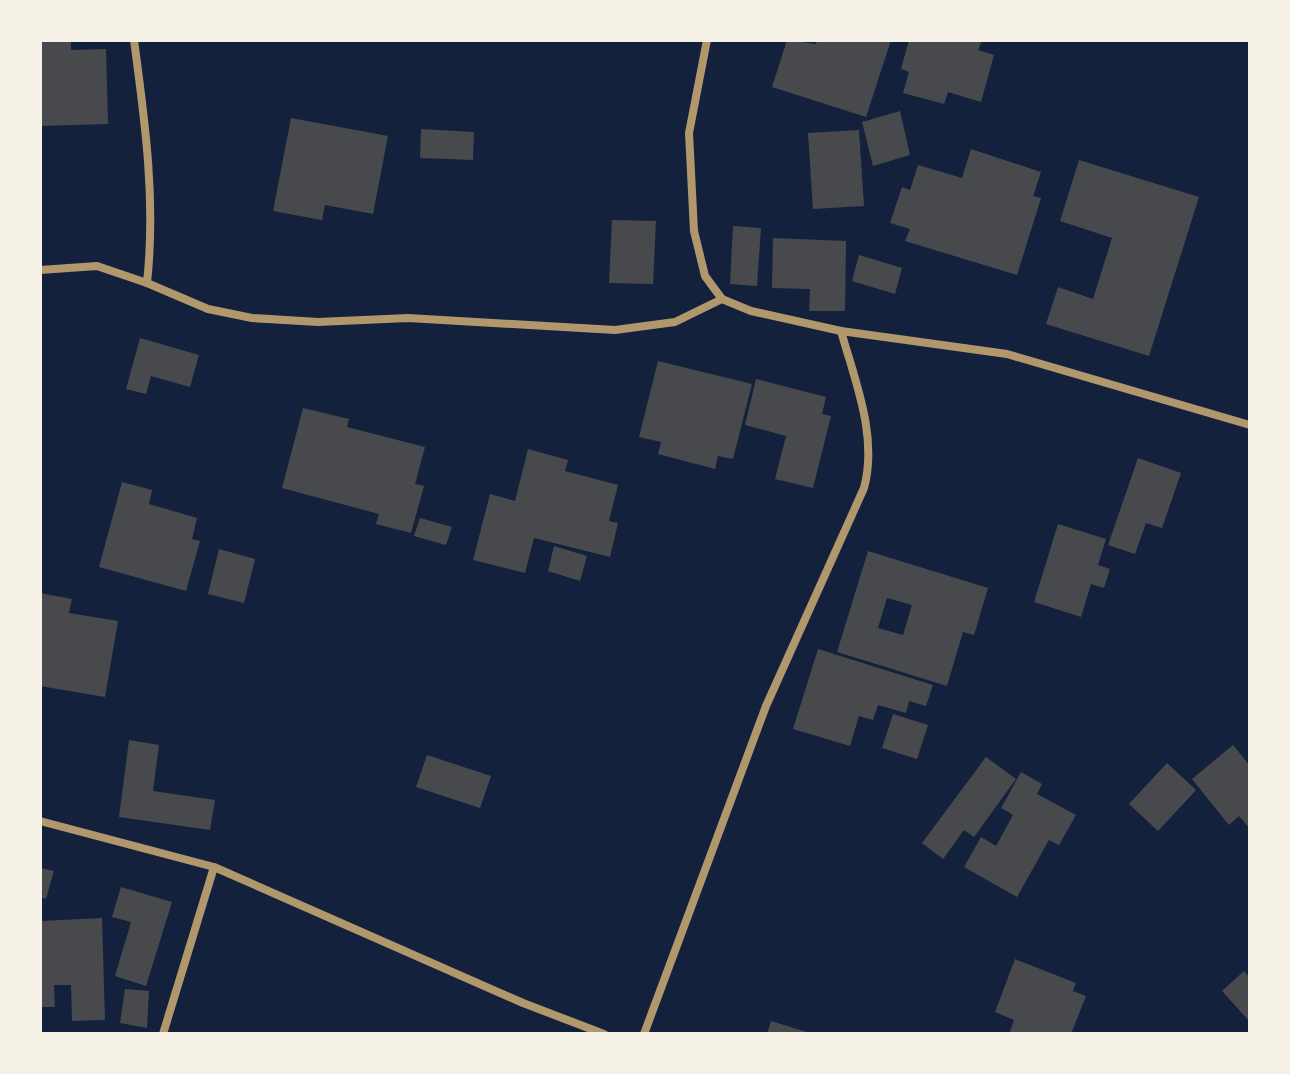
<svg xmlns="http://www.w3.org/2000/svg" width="1290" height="1074" font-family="'Noto Sans',sans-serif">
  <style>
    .building { fill: #48494c; fill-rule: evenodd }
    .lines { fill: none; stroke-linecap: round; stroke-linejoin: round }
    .minor { stroke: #b1986c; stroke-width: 8 }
  </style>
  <rect width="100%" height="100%" fill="#14213d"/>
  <!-- building -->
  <g class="building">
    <polygon points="40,40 71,40 71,50 106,49 108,124 40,126"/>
    <polygon points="787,40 816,44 817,40 891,40 866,117 772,87"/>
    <polygon points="909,40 982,40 978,50 994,55 981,102 948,92 944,104 903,93 909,72 901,69"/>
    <polygon points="900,111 910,155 873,166 862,122"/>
    <polygon points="291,118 388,136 373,214 325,205 322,220 273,211"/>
    <polygon points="421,129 474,132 473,160 420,158"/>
    <polygon points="859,130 864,206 813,209 808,133"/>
    <polygon points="971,149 1041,172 1033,196 1041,198 1017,275 905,241 910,229 890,223 902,187 910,190 918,165 962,178"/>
    <polygon points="1079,160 1199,197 1149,356 1046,324 1058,287 1093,299 1112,238 1060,221"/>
    <polygon points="612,220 656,221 653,284 609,283"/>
    <polygon points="733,226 761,228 757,286 730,284"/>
    <polygon points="773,238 846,241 845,311 809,311 810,289 772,288"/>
    <polygon points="859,255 902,268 895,294 852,281"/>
    <polygon points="140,338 199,355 190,387 151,376 146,394 126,389"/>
    <polygon points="658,361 752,384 733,459 718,456 715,469 658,454 661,442 639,437"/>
    <polygon points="756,379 826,397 822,414 831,416 813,488 775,479 786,436 745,425"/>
    <polygon points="303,408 349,419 347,427 425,447 415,484 424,486 411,533 376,524 379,514 282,488"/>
    <polygon points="528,449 568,460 565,471 618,485 609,521 618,523 610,557 534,538 525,573 473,560 490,494 515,501"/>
    <polygon points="1138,458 1181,473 1162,528 1146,523 1135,554 1108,545"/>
    <polygon points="122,482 152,490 149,504 197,518 192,539 200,541 186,591 99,567"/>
    <polygon points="420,518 452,527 446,545 414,536"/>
    <polygon points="1058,524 1106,539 1098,565 1110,569 1104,588 1091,584 1081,617 1034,602"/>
    <polygon points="554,546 587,556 580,581 548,571"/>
    <polygon points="219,549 255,559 244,603 208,594"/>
    <path d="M868,551L988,588L974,635L963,632L947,686L837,652ZM887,598L912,605L903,635L878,628Z"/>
    <polygon points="40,593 72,599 69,613 118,621 105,697 40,686"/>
    <polygon points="818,649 933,685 926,706 909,701 906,713 878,705 873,720 859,716 850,746 793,729"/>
    <polygon points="893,714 928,725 917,759 882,748"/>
    <polygon points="129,740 159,745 153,791 215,800 210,830 119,817"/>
    <polygon points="1233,745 1250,766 1250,829 1239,816 1229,825 1192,779"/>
    <polygon points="427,755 491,776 480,808 416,787"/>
    <polygon points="986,757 1016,779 974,837 964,830 943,859 922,843"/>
    <polygon points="1167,763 1196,790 1158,831 1129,804"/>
    <polygon points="1021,772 1042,784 1037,794 1076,815 1059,845 1049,840 1017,897 964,867 981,837 996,846 1013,815 1001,808"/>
    <polygon points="40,868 54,871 46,899 40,897"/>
    <polygon points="121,887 172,902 146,986 115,976 131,922 112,917"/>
    <polygon points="102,918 105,1020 72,1021 71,985 54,985 55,1007 40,1007 40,921"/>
    <polygon points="1015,959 1076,983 1073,991 1086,996 1071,1034 1009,1034 1014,1020 995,1012"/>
    <polygon points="1244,971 1250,978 1250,1022 1222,991"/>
    <polygon points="125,989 149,991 147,1028 120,1023"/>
    <polygon points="771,1021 810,1033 810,1034 767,1034"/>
  </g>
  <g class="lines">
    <!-- minor -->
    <g class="minor">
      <path d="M134,40C145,122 156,200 147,283"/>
      <polyline points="707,40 689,133 694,231 705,276 722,299 751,311 841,331 1007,354 1250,425"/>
      <polyline points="40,270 97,266 147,283 208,309 252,318 318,322 408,318 615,330 675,322 722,299"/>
      <polyline points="40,821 214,867 523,1003 604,1034"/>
      <polyline points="163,1034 214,867"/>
      <path d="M644,1034L766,706L864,488C878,436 855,381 841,331"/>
    </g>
  </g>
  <!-- border -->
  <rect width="1290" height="1074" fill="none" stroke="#f6f1e7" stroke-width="84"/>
</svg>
